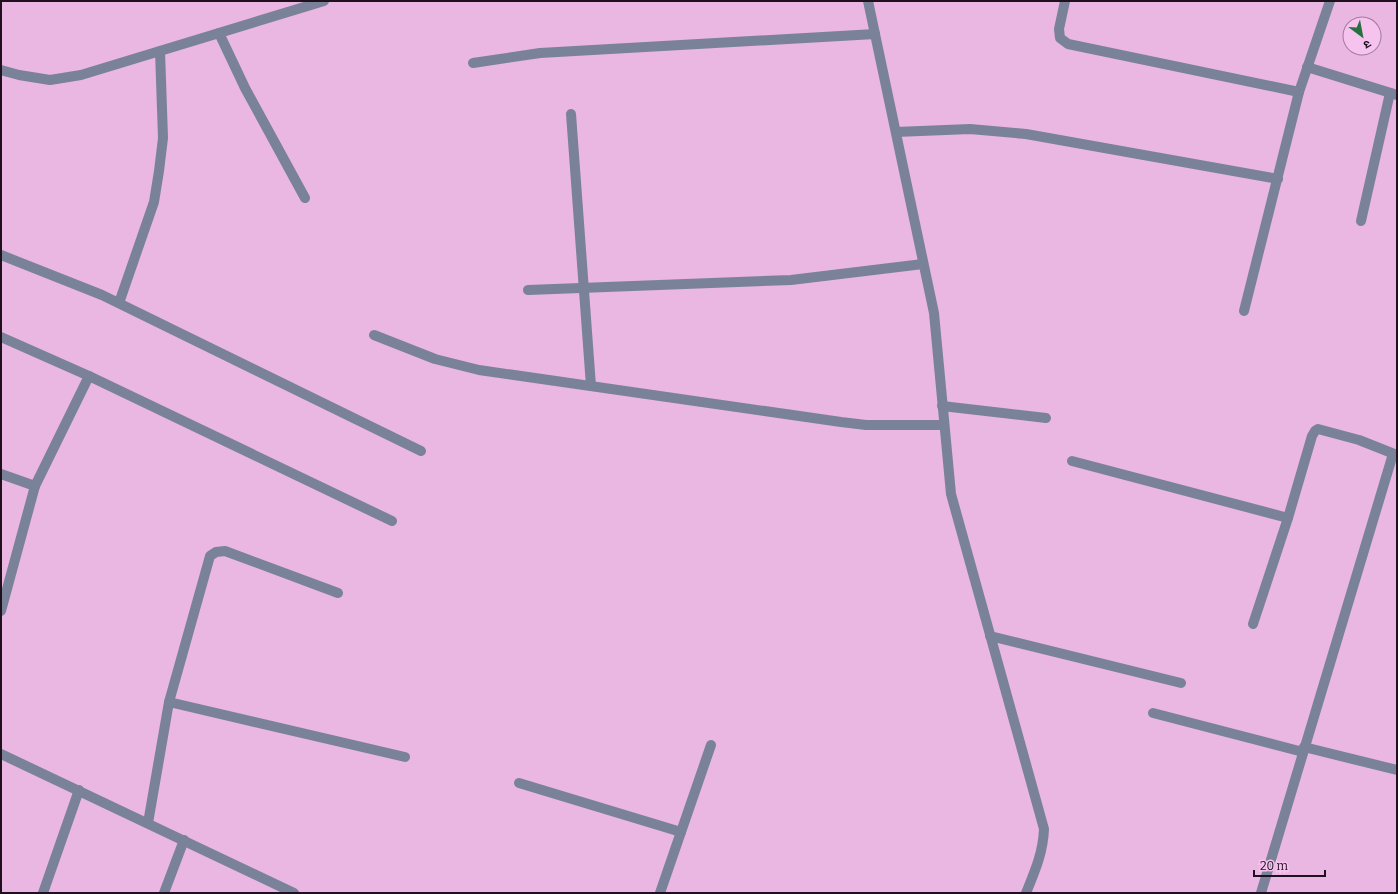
<svg xmlns="http://www.w3.org/2000/svg" width="1398" height="894" font-family="Bitter,'Noto Sans Devanagari',serif">
  <style>
    .lines { fill: none; stroke-linecap: round; stroke-linejoin: round }
    .street { stroke: #7a8299; stroke-width: 10 }
  </style>
  <rect width="100%" height="100%" fill="#e9b7e2"/>
  <g class="lines">
    <!-- street -->
    <g class="street">
      <path d="M868,1L934,313L951,494L1044,829C1043,853 1035,871 1026,893"/>
      <polyline points="1065,1 1059,29 1060,38 1068,44 1299,92"/>
      <polyline points="219,33 245,88 305,198"/>
      <polyline points="473,63 540,53 875,34"/>
      <polyline points="1307,67 1397,95"/>
      <polyline points="1,70 19,75 50,80 81,75 324,1"/>
      <polyline points="571,114 591,386"/>
      <polyline points="896,132 970,129 1026,134 1278,179"/>
      <polyline points="1361,221 1390,93"/>
      <polyline points="1,255 102,295 421,451"/>
      <polyline points="528,290 791,280 923,264"/>
      <polyline points="119,303 154,202 159,171 163,138 160,51"/>
      <polyline points="1244,311 1299,92 1330,1"/>
      <polyline points="374,335 435,359 479,370 841,422 866,425 944,425"/>
      <polyline points="1,337 89,376 392,521"/>
      <polyline points="942,406 1046,418"/>
      <polyline points="1072,461 1288,518"/>
      <polyline points="1,474 35,486"/>
      <polyline points="1,611 35,486 89,376"/>
      <polyline points="1253,624 1288,518 1312,436 1315,431 1318,429 1359,440 1397,455"/>
      <polyline points="990,636 1181,683"/>
      <polyline points="169,702 405,757"/>
      <polyline points="1153,713 1303,752"/>
      <polyline points="1304,747 1397,770"/>
      <polyline points="1,754 294,893"/>
      <polyline points="519,783 681,832"/>
      <polyline points="148,823 169,702 210,556 216,552 225,551 338,593"/>
      <polyline points="43,893 79,790"/>
      <polyline points="164,893 184,840"/>
      <polyline points="660,893 711,745"/>
      <polyline points="1261,893 1393,454"/>
    </g>
  </g>
  <!-- border -->
  <rect width="1398" height="894" fill="none" stroke="#200f1e" stroke-width="4"/>
  <!-- north arrow -->
  <g transform="translate(1362 36) rotate(148)"><circle r="19" fill="#f6c3ef" stroke="#a07b9b"/>
  <path d="M0-3L7 15L0 10L-7 15Z" fill="#27713f"/>
  <text y="-6" font-size="11" font-weight="bold" text-anchor="middle" fill="#200f1e">उ</text>
  </g>
  <!-- scale -->
  <path d="M1254 870v6h71v-6" fill="none" stroke="#200f1e" stroke-width="2"/>
  <text x="1260" y="870" font-size="12" fill="#200f1e" stroke="#f6c3ef" stroke-width="3" paint-order="stroke">20 m</text>
</svg>
